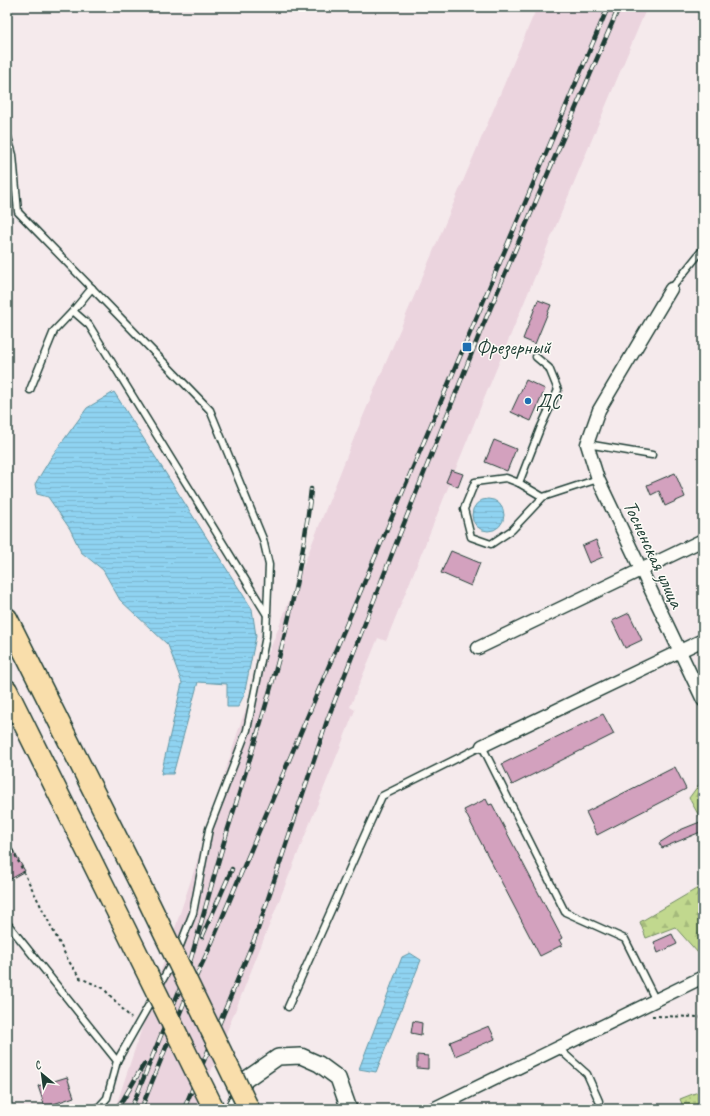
<svg xmlns="http://www.w3.org/2000/svg" width="710" height="1116" font-family="Caveat,sans-serif">
  <style>
    .built { fill: #ebd4de }
    .forest { fill: url(#forest-firs); stroke: #708a61 }
    .park { fill: url(#park-dots); stroke: #708a61 }
    .water { fill: url(#water-rules); stroke: #6297a5 }
    .building { fill: #d3a1be; stroke: #1f3d34 }
    .lines { fill: none; stroke-linecap: round; stroke-linejoin: round }
    .service-casing { stroke: #1f3d34; stroke-width: 9 }
    .minor-casing { stroke: #1f3d34; stroke-width: 15 }
    .tertiary-casing { stroke: #1f3d34; stroke-width: 18 }
    .trunk-casing { stroke: #1f3d34; stroke-width: 23 }
    .path { stroke: #1f3d34; stroke-width: 2; stroke-dasharray: 3 3; stroke-linecap: butt }
    .service { stroke: #fdfcf7; stroke-width: 6 }
    .minor { stroke: #fdfcf7; stroke-width: 12 }
    .tertiary { stroke: #fdfcf7; stroke-width: 15 }
    .trunk { stroke: #f9deab; stroke-width: 20 }
    .rail-casing { stroke: #1f3d34; stroke-width: 4.5 }
    .rail { stroke: #fdfcf7; stroke-width: 3; stroke-dasharray: 9; stroke-linecap: butt }
    .trunk-bridge-casing { stroke: #1f3d34; stroke-width: 23; stroke-linecap: butt }
    .trunk-bridge { stroke: #f9deab; stroke-width: 20 }
    .poi-dot { fill: #1f6fb2; stroke: #fdfcf7; stroke-width: 1.5 }
    .labels { text-anchor: middle; stroke-width: 3; stroke-linejoin: round; paint-order: stroke }
    .poi-label { font-size: 20px; fill: #1f3d34; stroke: #fdfcf7; text-anchor: start }
    .street-label { font-size: 20px; fill: #1f3d34; stroke: #fdfcf7 }
  </style>
  <defs>
    <pattern id="forest-firs" width="22" height="20" patternUnits="userSpaceOnUse"><rect width="22" height="20" fill="#c1d88e"/><path d="M5 1l3.5 6h-7zM16 11l3.5 6h-7z" fill="#a5ba7b"/></pattern>
    <pattern id="park-dots" width="8" height="8" patternUnits="userSpaceOnUse"><rect width="8" height="8" fill="#c1d88e"/><path d="M2 2h.1M6 6h.1" fill="none" stroke="#a5ba7b" stroke-width="1.8" stroke-linecap="round"/></pattern>
    <pattern id="water-rules" width="6" height="5" patternUnits="userSpaceOnUse"><rect width="6" height="5" fill="#8fd3f1"/><path d="M0 2.5h6" fill="none" stroke="#7bb6cf"/></pattern>
  </defs>
  <rect width="100%" height="100%" fill="#f5eaec"/>
  <filter id="ink" filterUnits="userSpaceOnUse"><feTurbulence type="fractalNoise" baseFrequency=".025" numOctaves="2"/><feDisplacementMap in="SourceGraphic" scale="8" xChannelSelector="R" yChannelSelector="G"/><feConvolveMatrix kernelMatrix="1 2 1 2 8 2 1 2 1" color-interpolation-filters="sRGB"/></filter>
  <g filter="url(#ink)">
    <!-- built -->
    <polygon class="built" points="537,7 647,7 486,394 386,641 378,638 350,707 355,710 196,1109 115,1109 192,877 241,722 356,433"/>
    <!-- forest -->
    <g class="forest">
      <polygon points="703,779 703,823 689,798"/>
      <polygon points="703,885 703,952 699,954 675,927 646,938 640,922"/>
    </g>
    <!-- park -->
    <polygon class="park" points="703,1090 703,1109 684,1109 680,1099"/>
    <!-- water -->
    <g class="water">
      <polygon points="114,392 252,609 256,636 244,695 238,707 227,707 227,684 198,682 173,774 161,774 182,683 168,645 120,600 103,570 81,552 70,529 48,497 37,494 35,484 52,456 87,408"/>
      <circle cx="488" cy="515" r="16"/>
      <polygon points="410,953 421,960 376,1072 359,1069 402,957"/>
    </g>
    <!-- building -->
    <g class="building">
      <polygon points="538,300 551,305 535,344 523,339"/>
      <polygon points="526,380 545,389 531,421 511,412"/>
      <polygon points="494,440 516,449 507,471 485,462"/>
      <polygon points="451,470 463,474 458,487 446,482"/>
      <polygon points="675,473 685,497 665,506 659,491 651,495 647,485"/>
      <polygon points="596,540 603,557 589,563 582,546"/>
      <polygon points="451,551 480,563 471,586 441,573"/>
      <polygon points="629,613 642,640 625,648 612,621"/>
      <polygon points="603,714 614,734 512,785 502,764"/>
      <polygon points="675,767 686,789 597,835 586,812"/>
      <polygon points="486,799 489,805 492,804 562,938 559,940 562,945 540,956 464,810"/>
      <polygon points="700,822 703,831 662,848 659,843 680,830"/>
      <polygon points="7,840 25,871 7,881"/>
      <polygon points="672,934 677,944 658,953 654,942"/>
      <polygon points="413,1021 422,1023 421,1035 411,1033"/>
      <polygon points="489,1026 495,1039 455,1056 450,1042"/>
      <polygon points="417,1055 428,1056 428,1069 417,1068"/>
      <polygon points="67,1077 74,1097 45,1107 38,1086"/>
    </g>
    <g class="lines">
      <defs>
        <g id="service">
          <polyline points="7,134 13,155 18,212 210,410 263,539 269,565 266,636 247,730 209,829 193,913 178,951"/>
          <polyline points="671,289 703,249"/>
          <polyline points="73,311 92,288"/>
          <polyline points="30,390 54,331 73,311 89,325 267,615"/>
          <polyline points="587,444 652,455"/>
          <polyline points="519,483 540,429 558,390 549,368 536,357"/>
          <polyline points="543,497 519,483 506,478 475,482 464,509 471,537 491,544 512,530 543,497 598,479"/>
          <polyline points="7,923 117,1061 107,1098 97,1109"/>
          <polyline points="158,988 173,961"/>
          <polyline points="288,1007 382,796 482,746 565,912 625,939 656,1001"/>
          <polyline points="558,1048 587,1074 599,1101"/>
          <polyline points="117,1061 154,996"/>
        </g>
        <g id="minor">
          <polyline points="671,289 599,410 587,444 598,479 703,700"/>
          <polyline points="478,648 703,540"/>
          <polyline points="482,746 703,640"/>
          <polyline points="433,1109 703,977"/>
        </g>
        <polyline id="tertiary" points="233,1109 245,1080 278,1057 301,1056 319,1064 338,1078 349,1109"/>
        <g id="trunk">
          <polyline points="7,618 139,882"/>
          <polyline points="7,690 121,920"/>
        </g>
      </defs>
      <!-- service casing -->
      <use href="#service" class="service-casing"/>
      <!-- minor casing -->
      <use href="#minor" class="minor-casing"/>
      <!-- tertiary casing -->
      <use href="#tertiary" class="tertiary-casing"/>
      <!-- trunk casing -->
      <use href="#trunk" class="trunk-casing"/>
      <!-- path -->
      <g class="path">
        <polyline points="7,839 68,960 80,978 103,988 131,1018"/>
        <polyline points="652,1016 703,1017"/>
      </g>
      <!-- service -->
      <use href="#service" class="service"/>
      <!-- minor -->
      <use href="#minor" class="minor"/>
      <!-- tertiary -->
      <use href="#tertiary" class="tertiary"/>
      <!-- trunk -->
      <use href="#trunk" class="trunk"/>
      <defs>
        <g id="rail">
          <polyline points="202,937 232,869"/>
          <path d="M185,978C200,930 212,881 227,832C262,721 299,606 311,489"/>
          <polyline points="115,1109 123,1100 144,1064"/>
          <polyline points="131,1109 186,974"/>
          <polyline points="141,1109 186,998 209,949 608,7"/>
          <polyline points="184,1109 256,935 328,718 399,536 481,330 619,7"/>
        </g>
      </defs>
      <!-- rail casing -->
      <use href="#rail" class="rail-casing"/>
      <!-- rail -->
      <use href="#rail" class="rail"/>
      <defs>
        <g id="trunk-bridge">
          <polyline points="139,882 249,1109"/>
          <polyline points="121,920 214,1109"/>
        </g>
      </defs>
      <!-- trunk-bridge casing -->
      <use href="#trunk-bridge" class="trunk-bridge-casing"/>
      <!-- trunk-bridge -->
      <use href="#trunk-bridge" class="trunk-bridge"/>
    </g>
  </g>
  <!-- markers -->
  <g class="poi-dot">
    <rect x="462" y="342" width="10" height="10" rx="2"/>
    <circle cx="528" cy="401" r="4"/>
  </g>
  <g class="labels">
    <!-- poi labels -->
    <g class="poi-label">
      <text x="476" y="354">Фрезерный</text>
      <text x="536" y="408">ДС</text>
    </g>
    <!-- street labels -->
    <g class="street-label">
      <text transform="translate(654 554) rotate(65)" y="7">Тосненская улица</text>
    </g>
  </g>
  <!-- margin -->
  <rect width="710" height="1116" fill="none" stroke="#fdfcf7" stroke-width="24"/>
  <rect x="12" y="12" width="686" height="1092" fill="none" stroke="#1f3d34" stroke-width="1.5" filter="url(#ink)"/>
  <!-- north arrow -->
  <g transform="translate(42 1074) rotate(331)" stroke="#fdfcf7" stroke-width="3" paint-order="stroke">
  <path d="M0-3L7 15L0 10L-7 15Z" fill="#1f3d34"/>
  <text y="-6" font-size="11" font-weight="bold" text-anchor="middle" fill="#1f3d34">С</text>
  </g>
</svg>
